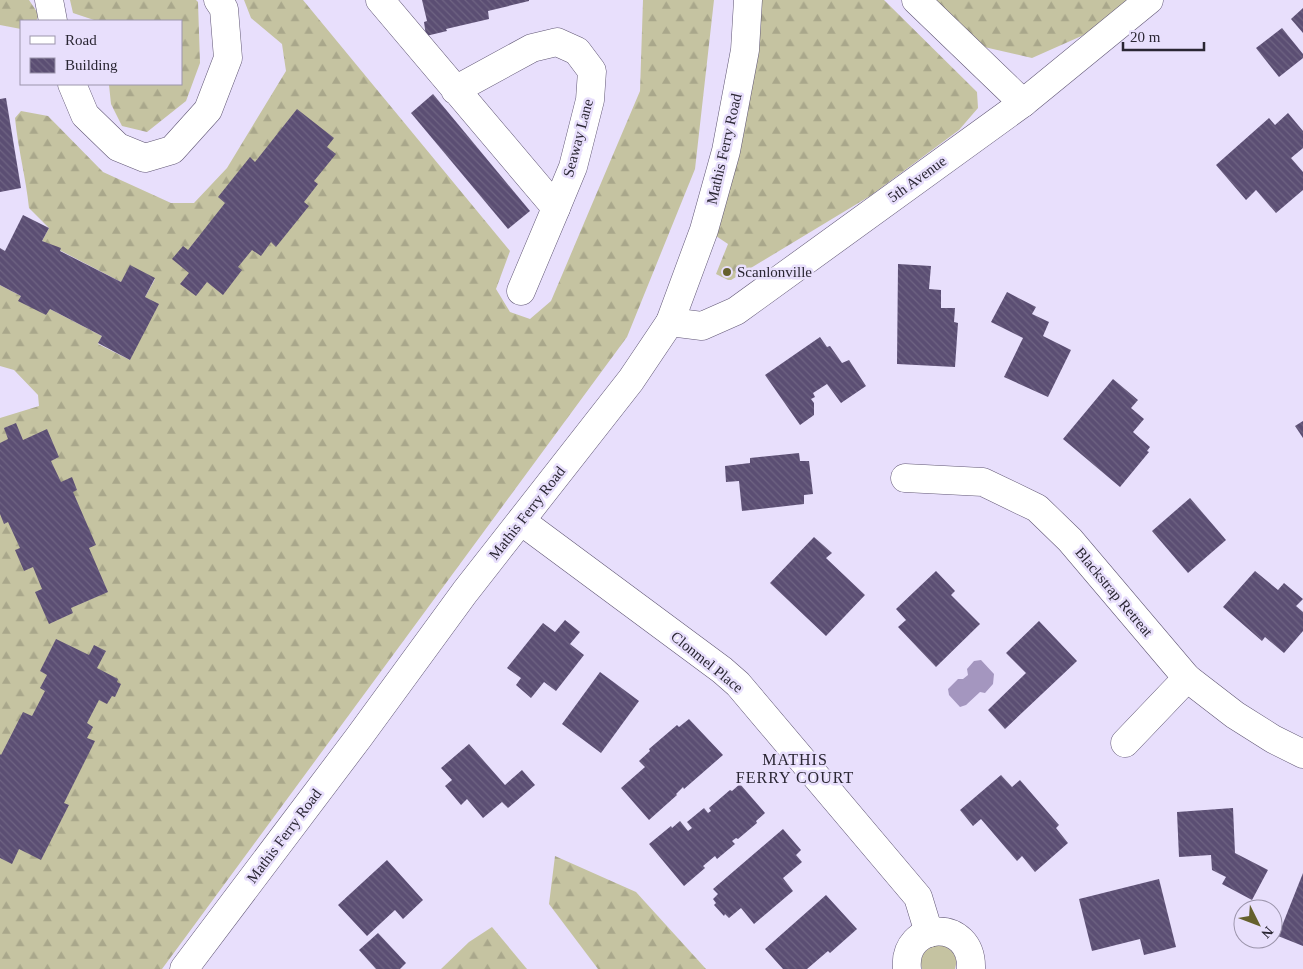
<svg xmlns="http://www.w3.org/2000/svg" width="1303" height="969" font-family="'Times New Roman',serif">
  <style>
    .grass { fill: #c5c3a1 }
    .forest { fill: url(#forest-firs) }
    .water { fill: #a496bf }
    .building { fill: url(#building-back-hatch) }
    .lines { fill: none; stroke-linecap: round; stroke-linejoin: round }
    .minor-casing { stroke: #615775; stroke-width: 29 }
    .major-casing { stroke: #615775; stroke-width: 29 }
    .minor { stroke: #fff; stroke-width: 28 }
    .major { stroke: #fff; stroke-width: 28 }
    .poi-dot { fill: #65602d; stroke: #e8dffc; stroke-width: 2 }
    .labels { text-anchor: middle; stroke-width: 5; stroke-linejoin: round; paint-order: stroke }
    .street-label { font-size: 15px; fill: #2a2633; stroke: #e8dffc }
    .poi-label { font-size: 15px; fill: #2a2633; stroke: #e8dffc; text-anchor: start }
    .neighbourhood-label { font-size: 16px; letter-spacing: 1px; fill: #2a2633; stroke: #e8dffc }
  </style>
  <defs>
    <pattern id="forest-firs" width="22" height="20" patternUnits="userSpaceOnUse" patternTransform="scale(1.25)"><rect width="22" height="20" fill="#c5c3a1"/><path d="M5 1l3.5 6h-7zM16 11l3.5 6h-7z" fill="#a9a78b"/></pattern>
    <pattern id="building-back-hatch" width="6" height="6" patternUnits="userSpaceOnUse" patternTransform="scale(1.25)"><rect width="6" height="6" fill="#5b4e73"/><path d="M-1 5l2 2M0 0l6 6M5-1l2 2" fill="none" stroke="#6f6483"/></pattern>
  </defs>
  <rect width="100%" height="100%" fill="#e8dffc"/>
  <!-- grass -->
  <path class="grass" d="M941,944C952,950 959,955 955,969H922C918,954 927,947 941,944Z"/>
  <!-- forest -->
  <g class="forest">
    <polygon points="0,0 29,0 39,15 36,21 21,21 21,29 0,25"/>
    <polygon points="70,0 196,0 198,2 200,63 186,101 147,132 122,126 111,104 109,85 181,84 181,21 97,21 73,13"/>
    <path d="M244,0H303L510,251L496,289L510,312L530,319L551,301L640,91L643,0H714L695,169L627,337L162,969H0V418L39,406L38,395L14,370L0,366V285L21,296L19,300L50,309L102,336L98,344L130,360L145,297L155,279L121,282L42,241L49,228L29,208C26,178 18,149 15,118L21,111L48,116L103,172L171,203H194L227,168L286,71L282,44L251,18Z"/>
    <polygon points="756,0 884,0 977,92 978,108 959,130 870,196 731,280 728,280 716,274 728,244 716,236"/>
    <polygon points="929,0 1128,0 1086,34 1032,58 971,44"/>
    <polygon points="555,856 636,892 706,969 598,969 549,904"/>
    <polygon points="492,927 527,969 441,969 469,942"/>
  </g>
  <!-- water -->
  <polygon class="water" points="981,660 994,674 993,684 985,693 980,692 966,705 960,707 949,695 948,689 958,679 963,679 968,675 967,669 974,661"/>
  <!-- building -->
  <g class="building">
    <polygon points="422,0 529,0 529,1 488,11 489,19 446,29 447,31 426,36 424,22 427,21"/>
    <polygon points="1303,8 1303,33 1291,19"/>
    <polygon points="1282,28 1303,54 1303,58 1279,77 1256,48"/>
    <polygon points="433,94 530,211 508,229 411,113"/>
    <polygon points="6,98 21,188 0,192 0,99"/>
    <polygon points="297,109 334,138 327,147 336,154 314,181 318,184 304,202 309,206 276,247 271,242 261,256 252,250 238,267 242,270 223,295 207,282 196,296 180,284 189,273 172,259 183,246 188,250 225,203 218,197 250,157 255,162"/>
    <polygon points="1288,113 1303,131 1303,148 1291,158 1303,172 1303,190 1276,213 1256,190 1246,200 1216,165 1269,118 1275,125"/>
    <polygon points="23,215 49,228 42,241 61,248 60,251 121,282 130,265 155,278 145,297 159,304 130,360 98,343 102,336 50,309 46,315 18,301 21,296 0,285 0,248 5,251"/>
    <polygon points="898,264 931,266 929,289 941,290 941,308 955,308 954,322 958,323 955,367 897,364"/>
    <polygon points="1007,292 1036,307 1032,314 1049,322 1043,336 1071,350 1048,397 1004,377 1023,338 991,322"/>
    <polygon points="820,337 827,347 830,346 842,363 849,360 866,386 841,403 827,384 813,393 815,397 811,399 814,403 814,415 800,425 765,375"/>
    <polygon points="1113,379 1138,400 1131,408 1144,419 1133,432 1150,447 1147,451 1149,452 1120,487 1063,439"/>
    <polygon points="1303,421 1303,438 1295,426"/>
    <polygon points="16,423 23,440 47,429 59,457 51,461 61,482 72,477 77,490 73,492 96,545 89,548 108,592 71,608 73,613 49,624 35,592 42,589 33,567 24,571 15,550 20,548 8,522 4,524 0,514 0,443 8,439 4,428"/>
    <polygon points="799,453 800,461 809,461 813,494 804,495 804,504 742,511 739,481 726,482 725,466 750,463 750,458"/>
    <polygon points="1190,498 1226,540 1188,573 1152,531"/>
    <polygon points="814,537 832,553 826,558 865,595 826,636 770,583"/>
    <polygon points="936,571 955,591 951,595 980,624 936,667 898,627 906,620 896,609"/>
    <polygon points="1255,571 1278,590 1284,583 1303,599 1296,606 1303,612 1303,631 1284,653 1265,637 1262,641 1223,607"/>
    <polygon points="565,620 580,632 570,644 584,655 556,691 544,682 531,698 516,685 521,678 507,668 543,623 555,632"/>
    <polygon points="1039,621 1077,661 1005,729 988,710 1026,673 1006,653"/>
    <polygon points="56,639 89,655 94,645 106,651 97,668 118,679 117,682 121,684 115,697 112,696 107,704 99,700 87,723 93,727 87,738 95,741 64,803 69,805 41,860 19,849 12,864 0,858 0,754 1,755 23,712 32,716 45,691 40,688 47,675 40,671"/>
    <polygon points="600,672 639,701 601,753 562,724"/>
    <polygon points="689,719 723,755 684,789 683,787 676,794 677,795 649,820 621,788 645,767 639,761 650,751 649,749 677,725 679,727"/>
    <polygon points="469,744 505,785 522,770 535,785 508,808 502,802 483,818 467,799 461,805 445,786 452,780 441,768"/>
    <polygon points="1001,775 1012,787 1020,780 1059,825 1056,828 1068,843 1035,872 1022,856 1017,861 981,819 973,826 960,810"/>
    <polygon points="740,784 765,813 756,821 757,823 738,839 736,838 732,841 735,844 717,859 715,856 703,866 705,868 684,886 649,844 671,826 672,828 680,821 688,831 692,828 687,822 704,808 708,813 711,811 709,808 730,790 732,791"/>
    <polygon points="1233,808 1235,853 1268,870 1252,900 1222,884 1226,877 1212,870 1211,855 1179,857 1177,812"/>
    <polygon points="783,829 801,850 796,855 802,862 783,878 793,891 754,924 741,908 729,918 725,914 724,916 714,905 716,903 713,899 718,894 713,889"/>
    <polygon points="387,860 423,900 403,919 395,910 367,936 338,905"/>
    <polygon points="1303,873 1303,946 1278,936"/>
    <polygon points="1159,879 1176,947 1144,955 1140,939 1092,951 1079,899"/>
    <polygon points="826,895 857,929 830,953 828,951 807,969 783,969 765,949"/>
    <polygon points="378,933 406,963 400,969 376,969 359,950"/>
  </g>
  <g class="lines">
    <defs>
      <g id="minor">
        <polyline points="49,0 53,21"/>
        <polyline points="380,0 556,208 573,167 590,100 592,71 577,51 557,42 532,48 455,90"/>
        <polyline points="916,0 1023,103"/>
        <polyline points="72,84 85,115 118,147 145,158 172,150 208,110 228,58 224,9 218,0"/>
        <polyline points="521,291 556,208"/>
        <polyline points="670,322 702,326 736,311 1023,103 1149,0"/>
        <polyline points="905,478 983,482 1037,508 1070,540 1187,678 1235,715 1273,739 1303,754"/>
        <polyline points="521,521 722,670 738,684 918,897 929,933"/>
        <polyline points="1125,743 1187,678"/>
        <path d="M907,969C902,921 973,917 971,969"/>
      </g>
      <polyline id="major" points="184,969 359,737 465,592 631,380 670,322 704,230 726,151 745,50 748,0"/>
    </defs>
    <!-- minor casing -->
    <use href="#minor" class="minor-casing"/>
    <!-- major casing -->
    <use href="#major" class="major-casing"/>
    <!-- minor -->
    <use href="#minor" class="minor"/>
    <!-- major -->
    <use href="#major" class="major"/>
  </g>
  <!-- markers -->
  <circle class="poi-dot" cx="727" cy="272" r="5"/>
  <g class="labels">
    <!-- street labels -->
    <g class="street-label">
      <text transform="translate(578 138) rotate(-75)" y="5">Seaway Lane</text>
      <text transform="translate(724 149) rotate(-77)" y="5">Mathis Ferry Road</text>
      <text transform="translate(917 179) rotate(-36)" y="5">5th Avenue</text>
      <text transform="translate(527 513) rotate(-52)" y="5">Mathis Ferry Road</text>
      <text transform="translate(1114 592) rotate(50)" y="5">Blackstrap Retreat</text>
      <text transform="translate(707 662) rotate(39)" y="5">Clonmel Place</text>
      <text transform="translate(284 836) rotate(-53)" y="5">Mathis Ferry Road</text>
    </g>
    <!-- poi labels -->
    <g class="poi-label">
      <text x="737" y="277">Scanlonville</text>
    </g>
    <!-- neighbourhood labels -->
    <g class="neighbourhood-label">
      <text x="795" y="765">MATHIS<tspan x="795" dy="18">FERRY COURT</tspan></text>
    </g>
  </g>
  <!-- legend -->
  <rect x="20" y="20" width="162" height="65" fill="#e8dffc" stroke="#9c95ac"/>
  <rect x="30" y="36" width="25" height="8" fill="#ffffff" stroke="#9c95ac"/>
  <text x="65" y="45" font-size="15" fill="#2a2633">Road</text>
  <rect x="30" y="58" width="25" height="15" fill="url(#building-back-hatch)" stroke="#9c95ac"/>
  <text x="65" y="70" font-size="15" fill="#2a2633">Building</text>
  <!-- north arrow -->
  <g transform="translate(1258 924) rotate(132)"><circle r="24" fill="#e8dffc" stroke="#9c95ac"/>
  <path d="M0-4L9 19L0 12L-9 19Z" fill="#65602d"/>
  <text y="-8" font-size="14" font-weight="bold" text-anchor="middle" fill="#2a2633">N</text>
  </g>
  <!-- scale -->
  <path d="M1123 42v8h81v-8" fill="none" stroke="#2a2633" stroke-width="2.5"/>
  <text x="1130" y="42" font-size="15" fill="#2a2633" stroke="#e8dffc" stroke-width="4" paint-order="stroke">20 m</text>
</svg>
